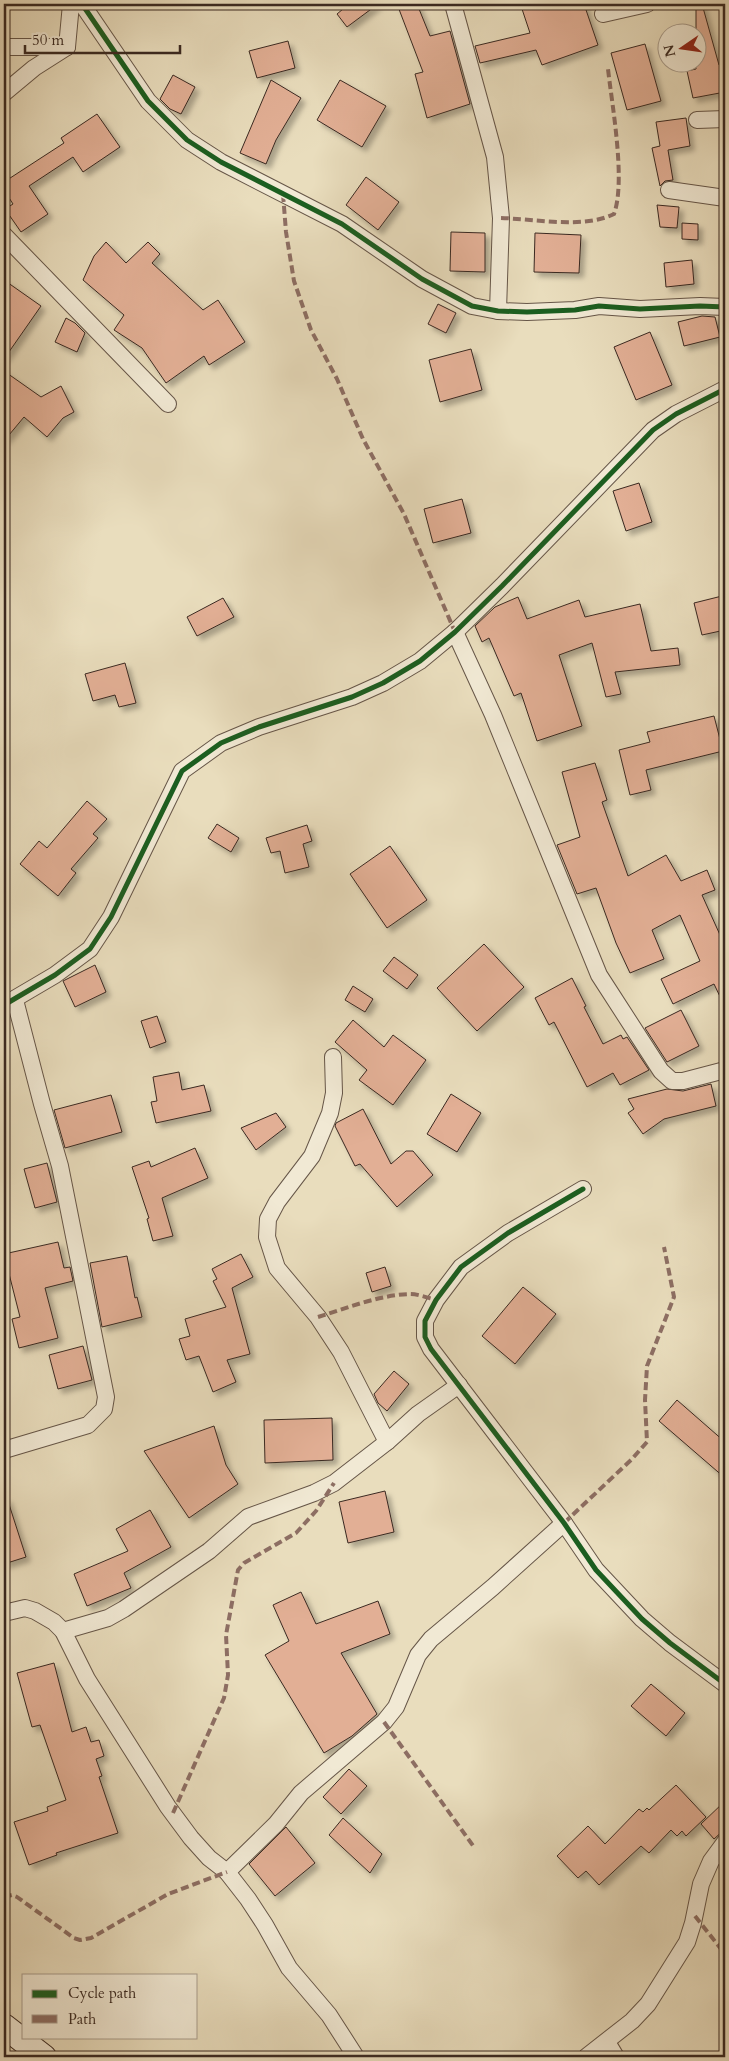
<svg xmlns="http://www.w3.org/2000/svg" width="729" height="2061" font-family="Cardo,serif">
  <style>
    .building { fill: #e2af95; stroke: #3a2921; filter: url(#shadow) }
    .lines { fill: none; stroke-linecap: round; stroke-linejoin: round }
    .street-casing { stroke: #665648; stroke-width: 18 }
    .secondary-casing { stroke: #3a2921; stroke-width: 26 }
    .street { stroke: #f1e9d4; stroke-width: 16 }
    .secondary { stroke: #f1e9d4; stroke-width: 24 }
    .quiet { stroke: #8d6e63; stroke-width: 4; stroke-dasharray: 8 4; stroke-linecap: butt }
    .cycleway-casing { stroke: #f1e9d4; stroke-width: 8 }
    .cycleway { stroke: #1b5e20; stroke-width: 5 }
  </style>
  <defs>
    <filter id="shadow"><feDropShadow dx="4.5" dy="4.5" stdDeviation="2.5" flood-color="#0004"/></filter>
  </defs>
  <rect width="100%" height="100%" fill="#e9ddbd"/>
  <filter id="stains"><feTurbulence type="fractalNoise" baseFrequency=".004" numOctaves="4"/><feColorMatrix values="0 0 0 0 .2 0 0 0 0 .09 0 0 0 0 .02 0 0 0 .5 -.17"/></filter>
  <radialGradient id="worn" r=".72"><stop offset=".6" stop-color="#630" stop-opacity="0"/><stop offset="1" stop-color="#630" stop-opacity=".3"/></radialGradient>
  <!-- building -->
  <g class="building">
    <polygon points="349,4 378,4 347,27 337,14"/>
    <polygon points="397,4 417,4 430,36 450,31 470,104 427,118 415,74 423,72"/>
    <polygon points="536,4 584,4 598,45 542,65 536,50 480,63 475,46 530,33 522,9"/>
    <polygon points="696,4 702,4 719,65 723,64 725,92 693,98 687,71 696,69"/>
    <polygon points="288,41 295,68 257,78 249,51"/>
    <polygon points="645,44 661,101 627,110 611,53"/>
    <polygon points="173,75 195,87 181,114 170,109 160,99"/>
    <polygon points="271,80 301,98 276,140 266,164 240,153"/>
    <polygon points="340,80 386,106 362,147 317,120"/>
    <polygon points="97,114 120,147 83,172 73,157 29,186 48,214 21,232 5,209 13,204 4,190 4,182 64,143 61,138"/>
    <polygon points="686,118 690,146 668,150 673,180 665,181 660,186 652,148 660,146 656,122"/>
    <polygon points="366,177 399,202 378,230 346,205"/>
    <polygon points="657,205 679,207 677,228 660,227"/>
    <polygon points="682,223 698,224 698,240 682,239"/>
    <polygon points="451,232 485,233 485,272 450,271"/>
    <polygon points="535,233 581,235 579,273 534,272"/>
    <polygon points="106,242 126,263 148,242 160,254 152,263 203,310 218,300 245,342 209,365 204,356 166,383 142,348 114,330 124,315 83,280 94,256"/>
    <polygon points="692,260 694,284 666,287 664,263"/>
    <polygon points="4,280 41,306 4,359"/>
    <polygon points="438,304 456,313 446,333 428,324"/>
    <polygon points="702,316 715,317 720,337 684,346 678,322"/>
    <polygon points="66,318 75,323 85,333 77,352 55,342"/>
    <polygon points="650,332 672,385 636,400 614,347"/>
    <polygon points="471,349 482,390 440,402 429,360"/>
    <polygon points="4,371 41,397 61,386 74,412 63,418 47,437 24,417 4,441"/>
    <polygon points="639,483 652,522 626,531 613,491"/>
    <polygon points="462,499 471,533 433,543 424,509"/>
    <polygon points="722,596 725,609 725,630 702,635 694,603"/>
    <polygon points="518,597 527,619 579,600 585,617 640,604 651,651 678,648 680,665 615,672 621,694 606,697 592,643 559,655 582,726 537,741 521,693 514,696 489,638 482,642 475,626 495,607"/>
    <polygon points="223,598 234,617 197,636 187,617"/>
    <polygon points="125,663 136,703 119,707 115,695 93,701 85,674"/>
    <polygon points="714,716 723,751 646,770 651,790 630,795 619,750 650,742 647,732"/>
    <polygon points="595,763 607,800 602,802 628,876 666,855 681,881 707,870 715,890 702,895 725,946 725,1007 714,984 673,1004 661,979 700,961 680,915 652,930 664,959 630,973 616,943 596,888 577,894 557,845 580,837 562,772"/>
    <polygon points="87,801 107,819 93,834 98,838 71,869 76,873 58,896 20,864 39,841 47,848"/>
    <polygon points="217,824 239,838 231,852 208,838"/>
    <polygon points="307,825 312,841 303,844 309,867 285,873 280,851 271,853 266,838"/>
    <polygon points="390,846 427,900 387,928 350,874"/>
    <polygon points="484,944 524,987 477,1031 437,988"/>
    <polygon points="394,957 418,975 407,989 383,971"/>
    <polygon points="95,965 106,992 75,1007 63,981"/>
    <polygon points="572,978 586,1006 584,1007 603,1044 621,1035 623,1039 627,1037 649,1070 620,1085 613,1073 587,1087 554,1022 549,1025 535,998"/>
    <polygon points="353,986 373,999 365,1012 345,1000"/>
    <polygon points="681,1010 699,1046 667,1062 645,1028"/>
    <polygon points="157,1016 166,1042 150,1048 141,1021"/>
    <polygon points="353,1020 384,1047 393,1035 426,1060 393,1105 359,1080 367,1070 335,1042"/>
    <polygon points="179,1072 182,1090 204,1085 211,1111 156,1123 151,1102 157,1101 153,1077"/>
    <polygon points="711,1084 716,1106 664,1119 643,1134 628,1113 634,1109 628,1099 667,1089 683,1091"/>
    <polygon points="451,1094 481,1113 457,1152 427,1134"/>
    <polygon points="111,1095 122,1132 65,1148 54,1110"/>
    <polygon points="363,1109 391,1164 406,1151 413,1151 433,1175 397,1207 360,1164 355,1166 335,1126 336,1123"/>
    <polygon points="276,1113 286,1127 256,1150 241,1128"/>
    <polygon points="195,1148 208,1178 162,1198 173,1236 153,1241 147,1219 149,1218 132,1167 149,1161 151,1167"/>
    <polygon points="47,1163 57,1202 35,1208 24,1169"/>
    <polygon points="58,1242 64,1268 70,1267 73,1281 45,1288 58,1338 19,1348 12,1319 20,1317 4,1254"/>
    <polygon points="241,1254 253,1277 232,1288 250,1354 227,1360 236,1382 213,1392 199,1356 186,1360 179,1339 190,1336 185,1319 226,1307 213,1281 217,1279 212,1269"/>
    <polygon points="127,1256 135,1298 137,1297 142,1317 102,1327 90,1263"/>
    <polygon points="385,1267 391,1286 372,1292 366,1273"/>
    <polygon points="523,1287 556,1314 515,1364 482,1336"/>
    <polygon points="83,1346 92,1380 58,1389 49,1355"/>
    <polygon points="394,1371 409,1384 387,1411 378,1403 374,1394"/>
    <polygon points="677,1400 725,1442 725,1478 659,1421"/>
    <polygon points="332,1418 333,1460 265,1463 264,1420"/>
    <polygon points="214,1426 226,1465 238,1484 189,1518 144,1451"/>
    <polygon points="385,1491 394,1532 348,1543 339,1502"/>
    <polygon points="7,1498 26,1557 4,1564 4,1499"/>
    <polygon points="150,1510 171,1547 124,1573 131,1588 87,1606 74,1574 128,1551 116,1529"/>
    <polygon points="301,1592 316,1624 378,1601 390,1634 341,1653 377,1714 352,1736 324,1753 265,1655 289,1641 273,1605"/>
    <polygon points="54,1663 72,1732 86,1727 91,1742 99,1740 104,1756 96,1759 102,1776 99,1777 118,1833 56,1853 57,1855 29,1865 14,1822 48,1811 47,1807 66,1800 40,1725 32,1727 17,1673"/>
    <polygon points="651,1684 685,1713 666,1736 631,1706"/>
    <polygon points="349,1769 367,1786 341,1814 323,1797"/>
    <polygon points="676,1785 706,1817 686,1836 682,1831 677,1836 671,1830 649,1853 641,1846 599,1885 586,1871 578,1878 557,1856 588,1826 605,1844 639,1809 643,1812 647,1808 649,1810"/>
    <polygon points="725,1801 725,1829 714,1839 701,1824"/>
    <polygon points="343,1818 382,1854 370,1873 329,1835"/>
    <polygon points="286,1827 315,1863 275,1896 249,1864"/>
  </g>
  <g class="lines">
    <defs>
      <g id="street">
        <polyline points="82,4 148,101 187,140 221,162 342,224 422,279 472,306 498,311 527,312 575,310 599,306 640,309 700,306 725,307"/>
        <polyline points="453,4 495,157 501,218 498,311"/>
        <polyline points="603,14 647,4"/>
        <polyline points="4,47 67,47"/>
        <polyline points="4,93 34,68 67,47 71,4"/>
        <polyline points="697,120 725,119"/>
        <polyline points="669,190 725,198"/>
        <polyline points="4,235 168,404"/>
        <polyline points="455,632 493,715 599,975 661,1071 672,1081 683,1081 725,1070"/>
        <polyline points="4,1005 55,975 90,949 111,917 182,771 221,743 259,727 352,697 383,683 420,661 455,632 502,586 653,430 676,414 725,389"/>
        <polyline points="333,1057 334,1093 330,1113 312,1156 277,1202 268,1219 267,1237 277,1268 318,1317 341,1352 387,1442"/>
        <polyline points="583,1189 508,1233 461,1267 436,1300 425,1321 425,1337 431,1349 564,1523 596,1570 642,1619 670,1643 725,1684"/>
        <polyline points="4,1450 88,1425 104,1409 106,1397 60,1166 42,1104 15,1000"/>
        <polyline points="4,1613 25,1608 35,1611 54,1622 63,1631 87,1679 168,1807 191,1838 209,1858 227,1872 248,1899 265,1925 289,1968 329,2015 356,2057"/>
        <polyline points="63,1631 108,1618 124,1609 209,1551 248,1517 314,1493 334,1483 387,1442 418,1414 459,1385"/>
        <polyline points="227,1872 276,1824 301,1793 384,1722 396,1707 418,1655 431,1639 493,1587 564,1523"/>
        <polyline points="607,2042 616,2057"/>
        <polyline points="586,2057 632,2021 648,2004 687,1942 693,1923 701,1884 711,1861 725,1842"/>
      </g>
      <polyline id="secondary" points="4,2026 44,2057"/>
    </defs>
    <!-- street casing -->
    <use href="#street" class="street-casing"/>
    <!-- secondary casing -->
    <use href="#secondary" class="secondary-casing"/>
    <!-- street -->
    <use href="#street" class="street"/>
    <!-- secondary -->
    <use href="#secondary" class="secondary"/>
    <!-- quiet -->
    <g class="quiet">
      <polyline points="283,194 286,232 294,281 311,330 337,379 363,439 404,514 455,632"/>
      <path d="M501,218C534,219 584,229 614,214C626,181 612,105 608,69"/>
      <path d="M318,1317C347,1308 379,1295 410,1294C418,1294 428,1298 436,1300"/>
      <polyline points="564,1523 632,1459 647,1442 645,1400 647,1366 674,1297 664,1247"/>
      <polyline points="384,1722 474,1847"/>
      <polyline points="173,1813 224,1698 228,1675 226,1635 238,1570 244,1563 296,1533 316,1511 334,1483"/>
      <polyline points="4,1897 12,1895 17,1897 74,1938 80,1940 91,1938 168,1894 227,1872"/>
      <polyline points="695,1916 725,1954"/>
    </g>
    <defs>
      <g id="cycleway">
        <polyline points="82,4 148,101 187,140 221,162 342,224 422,279 472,306 498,311 527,312 575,310 599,306 640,309 700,306 725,307"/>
        <polyline points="4,1005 55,975 90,949 111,917 182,771 221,743 259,727 352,697 383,683 420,661 455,632 502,586 653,430 676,414 725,389"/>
        <polyline points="583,1189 508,1233 461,1267 436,1300 425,1321 425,1337 431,1349 564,1523 596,1570 642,1619 670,1643 725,1684"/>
      </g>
    </defs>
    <!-- cycleway casing -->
    <use href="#cycleway" class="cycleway-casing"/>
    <!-- cycleway -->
    <use href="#cycleway" class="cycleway"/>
  </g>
  <!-- margin -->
  <rect width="729" height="2061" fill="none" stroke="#e9ddbd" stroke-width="20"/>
  <rect x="5" y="5" width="719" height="2051" fill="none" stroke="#3a2921" stroke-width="2.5"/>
  <rect x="10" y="10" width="709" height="2041" fill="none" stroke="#3a2921"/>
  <!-- legend -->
  <rect x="22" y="1974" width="175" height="65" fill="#f1e9d4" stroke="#a89c8c"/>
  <rect x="32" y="1990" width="25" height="8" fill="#1b5e20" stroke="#a89c8c"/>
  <text x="68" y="1998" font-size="15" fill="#3a2921">Cycle path</text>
  <rect x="32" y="2015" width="25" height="8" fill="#8d6e63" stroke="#a89c8c"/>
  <text x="68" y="2024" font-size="15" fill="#3a2921">Path</text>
  <!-- north arrow -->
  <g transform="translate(682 48) rotate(257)"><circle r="24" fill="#f1e9d4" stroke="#a89c8c"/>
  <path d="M0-4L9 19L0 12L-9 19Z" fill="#8f2418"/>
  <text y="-8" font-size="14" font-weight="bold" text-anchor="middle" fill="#3a2921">N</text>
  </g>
  <!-- scale -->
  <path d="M25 45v8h155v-8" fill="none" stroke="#3a2921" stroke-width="2.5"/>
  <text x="32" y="45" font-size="15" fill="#3a2921" stroke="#f1e9d4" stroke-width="4" paint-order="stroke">50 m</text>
  <rect width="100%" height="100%" filter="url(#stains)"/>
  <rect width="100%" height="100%" fill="url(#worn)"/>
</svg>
